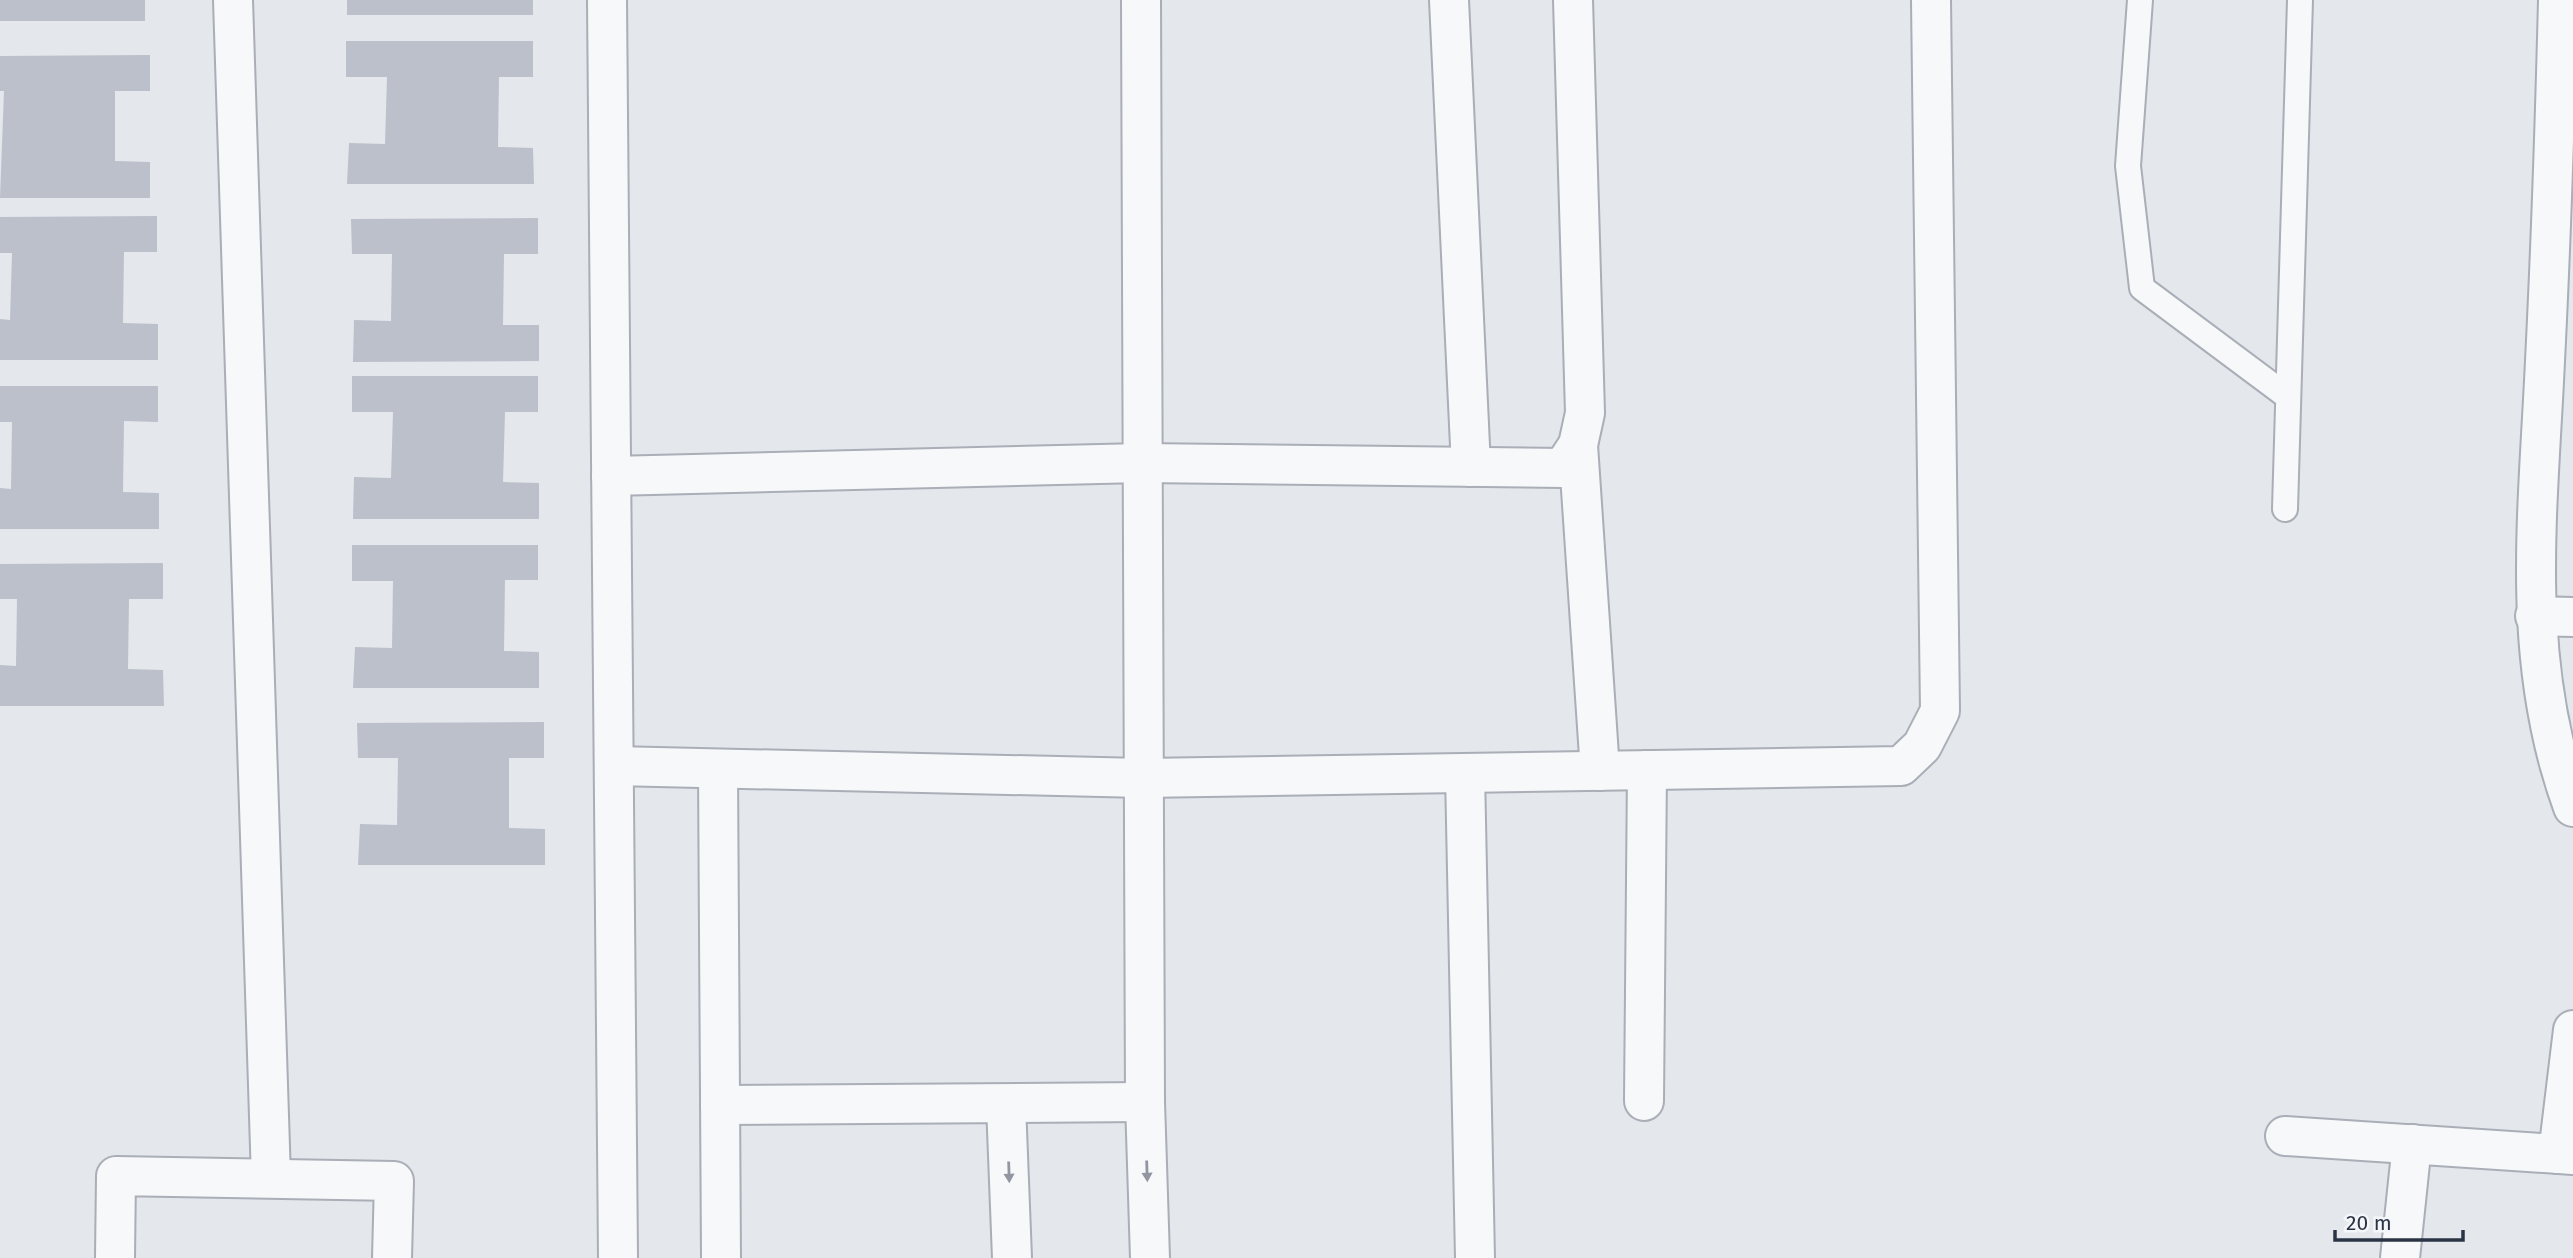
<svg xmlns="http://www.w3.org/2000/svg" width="2573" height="1258" font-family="'Fira Sans',sans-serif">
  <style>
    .building { fill: #bbc0ca }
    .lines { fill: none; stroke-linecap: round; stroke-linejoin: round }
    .lane-casing { stroke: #a9aeb7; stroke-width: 28 }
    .street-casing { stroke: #a9aeb7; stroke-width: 42 }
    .lane { stroke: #f7f8fa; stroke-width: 24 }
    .street { stroke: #f7f8fa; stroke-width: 38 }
    .oneway { fill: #9196a0 }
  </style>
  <rect width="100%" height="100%" fill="#e4e7ec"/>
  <!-- building -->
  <g class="building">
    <rect x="0" y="0" width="145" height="21"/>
    <rect x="347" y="0" width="186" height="15"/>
    <polygon points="346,41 533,41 533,77 499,77 498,147 533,148 534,184 347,184 349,143 385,144 387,77 346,77"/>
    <polygon points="150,55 150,91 115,91 115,161 150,162 150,198 0,198 4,91 0,91 0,56"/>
    <polygon points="157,216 157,252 124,252 123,323 158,324 158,360 0,360 0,319 10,320 12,253 0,253 0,217"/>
    <polygon points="538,218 538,254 504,254 503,325 539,325 539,361 353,362 354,320 391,321 392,254 352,254 351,219"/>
    <polygon points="352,376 538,376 538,412 505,412 503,482 539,483 539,519 353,519 354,477 391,478 393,412 352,412"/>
    <polygon points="0,386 158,386 158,422 124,421 123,492 159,493 159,529 0,529 0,488 11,489 12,422 0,422"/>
    <polygon points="352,545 538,545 538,580 505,580 504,651 539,652 539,688 353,688 355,647 392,648 393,581 352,581"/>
    <polygon points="163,563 163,599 129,599 128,669 163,670 164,706 0,706 0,665 16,666 17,599 0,599 0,564"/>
    <polygon points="544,722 544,758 509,758 509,828 545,829 545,865 358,865 360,824 397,825 398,758 358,758 357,723"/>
  </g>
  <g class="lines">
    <defs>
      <g id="lane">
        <polyline points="2140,0 2128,166 2142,288 2288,397"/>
        <polyline points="2285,509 2300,0"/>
      </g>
      <g id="street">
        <polyline points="233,0 271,1178"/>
        <polyline points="607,0 618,1258"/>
        <polyline points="1141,0 1145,1102 1150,1258"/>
        <polyline points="1449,0 1471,467"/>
        <path d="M2558,0C2555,120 2551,241 2545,361C2538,514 2519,660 2573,807"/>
        <polyline points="1578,445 1600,771"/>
        <polyline points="611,476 1142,463 1563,468 1578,445 1585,413 1573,0"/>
        <polyline points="2535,616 2573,617"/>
        <polyline points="614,766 1143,778 1901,766 1922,746 1940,711 1931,0"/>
        <polyline points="718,769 721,1258"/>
        <polyline points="1465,773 1475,1258"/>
        <polyline points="1644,1101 1647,770"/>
        <polyline points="1006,1104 1012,1258"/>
        <polyline points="720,1105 1145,1102"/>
        <polyline points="2285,1136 2573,1155"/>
        <polyline points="2558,1154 2573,1030"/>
        <polyline points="115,1258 116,1176 394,1181 392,1258"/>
        <polyline points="2400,1258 2412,1144"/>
      </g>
    </defs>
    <!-- lane casing -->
    <use href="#lane" class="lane-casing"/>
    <!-- street casing -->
    <use href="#street" class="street-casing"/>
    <!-- lane -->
    <use href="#lane" class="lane"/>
    <!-- street -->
    <use href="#street" class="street"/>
  </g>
  <!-- one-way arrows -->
  <defs><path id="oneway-solid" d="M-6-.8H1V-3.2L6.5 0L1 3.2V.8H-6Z" transform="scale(1.75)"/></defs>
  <g class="oneway">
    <use href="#oneway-solid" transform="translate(1147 1171) rotate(88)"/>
    <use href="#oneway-solid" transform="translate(1009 1172) rotate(88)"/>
  </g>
  <!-- scale -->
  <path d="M2335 1230v10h128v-10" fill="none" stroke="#2b3445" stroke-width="3.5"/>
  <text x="2346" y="1230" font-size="21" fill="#2b3445" stroke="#f4f6f9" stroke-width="5" paint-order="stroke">20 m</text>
</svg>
